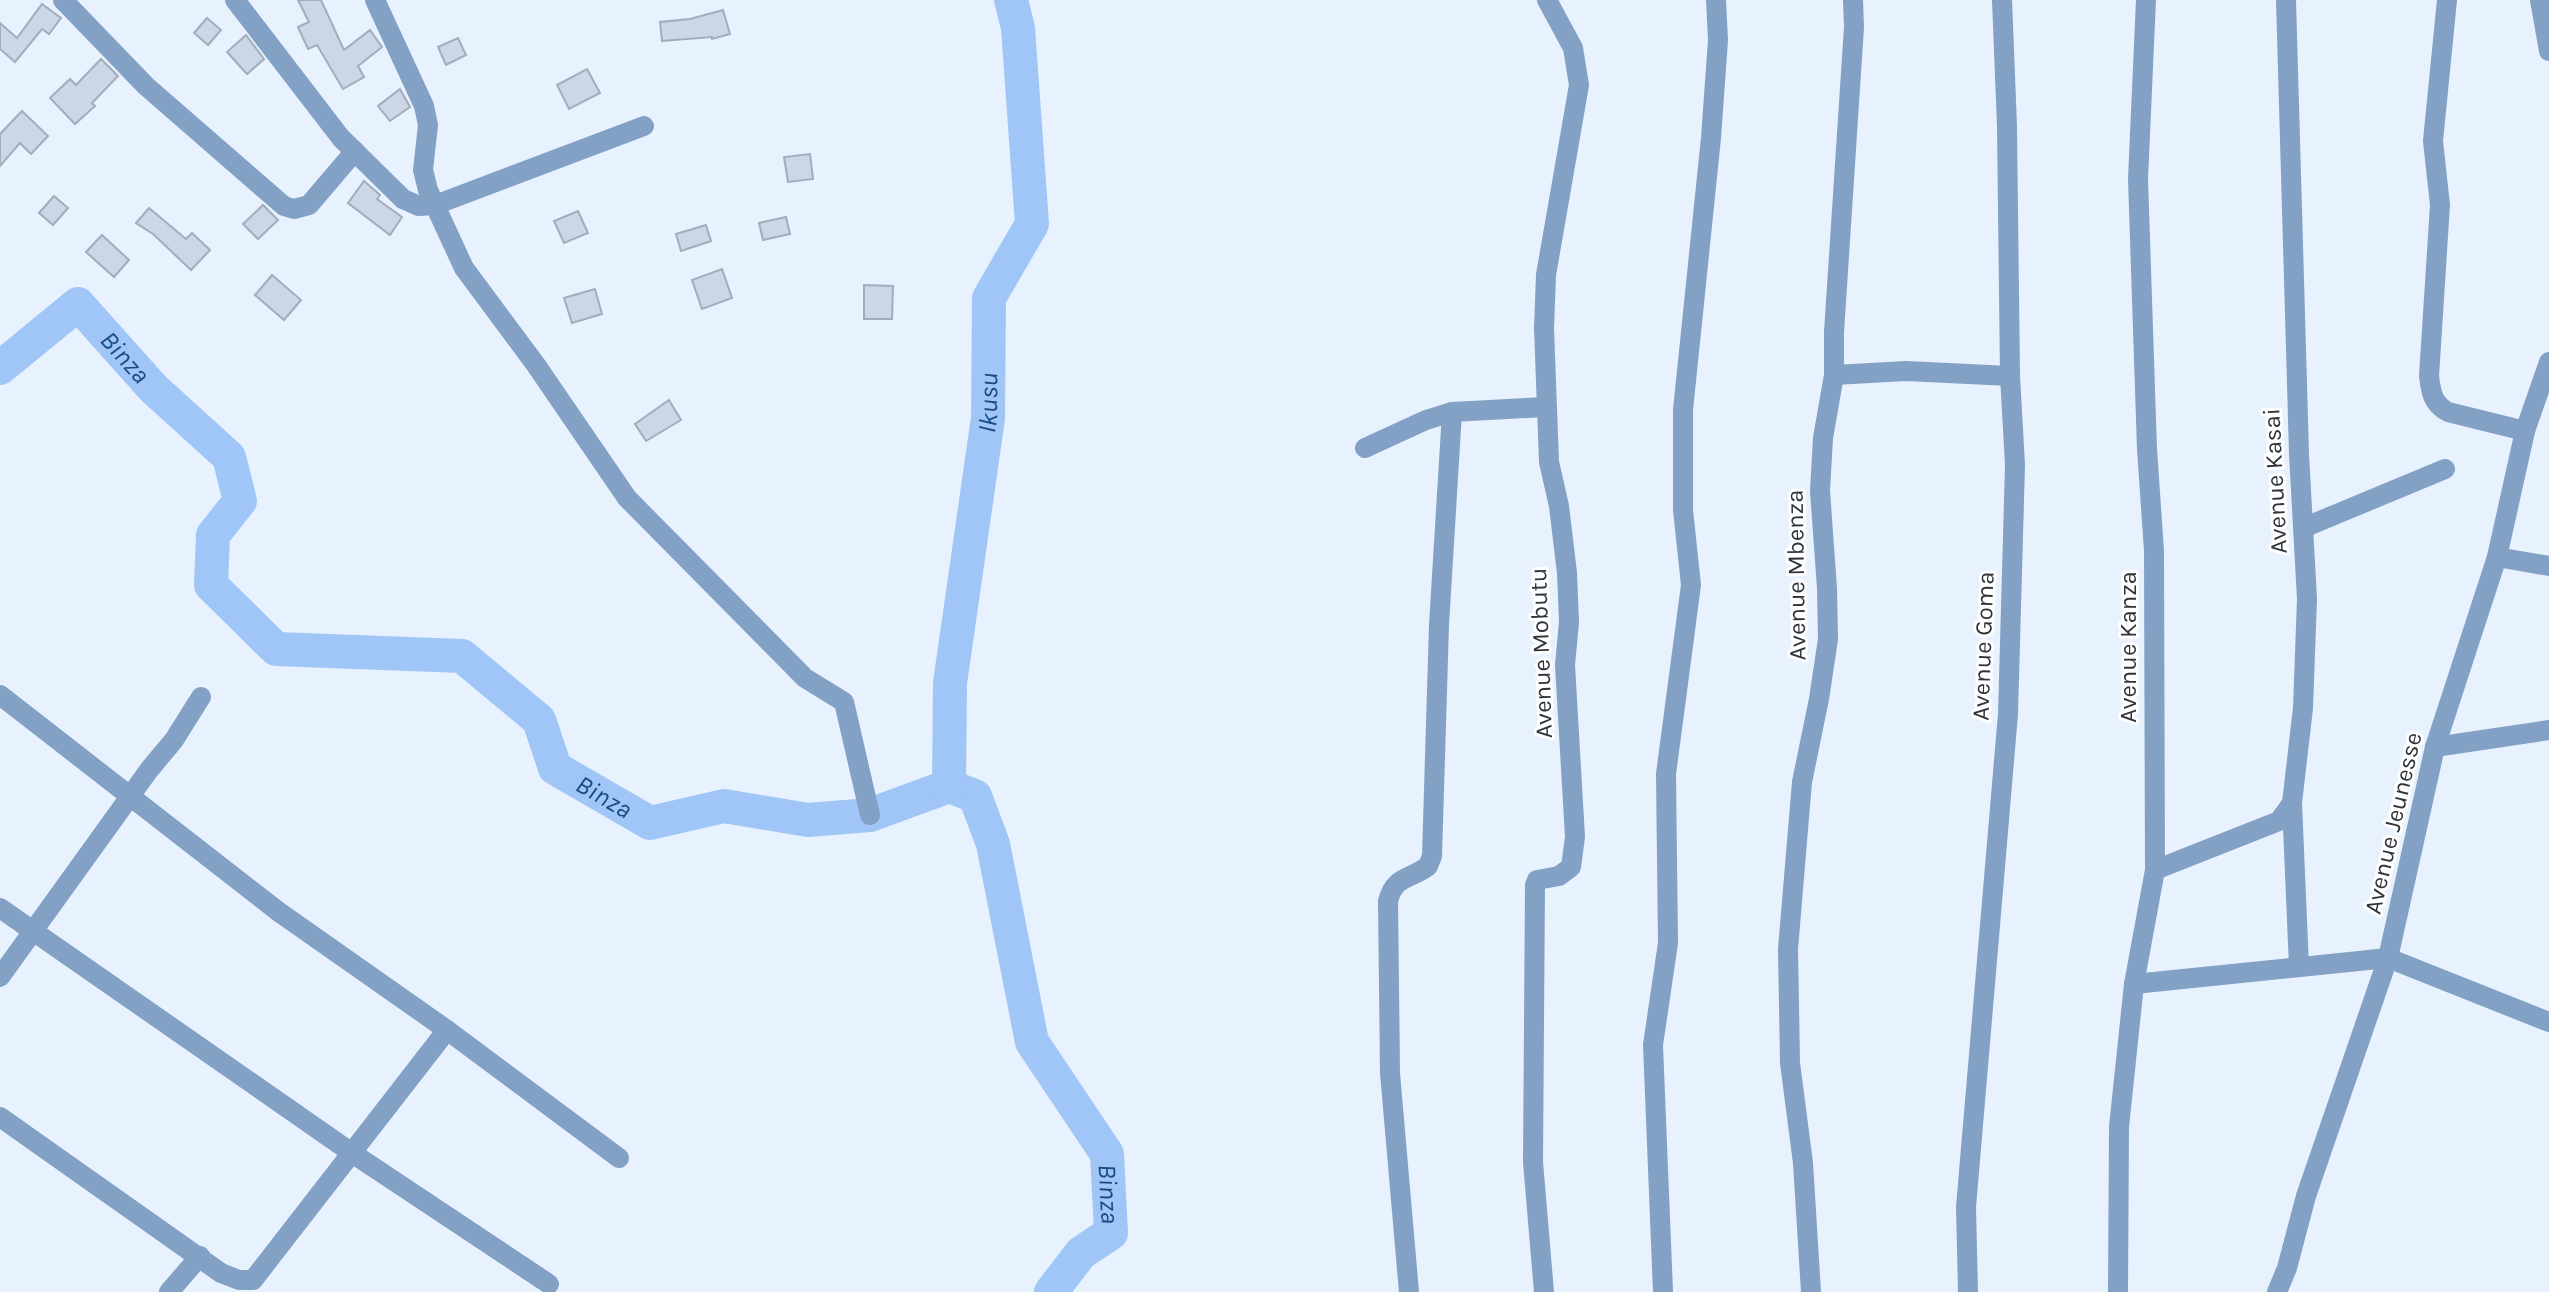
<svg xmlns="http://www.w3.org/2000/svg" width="2549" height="1292" font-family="Karla,sans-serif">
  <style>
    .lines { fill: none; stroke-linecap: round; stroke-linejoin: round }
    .river { stroke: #a0c6f7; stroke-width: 34 }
    .building { fill: #cbd7e6; stroke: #a1adbb; stroke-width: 2 }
    .minor { stroke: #83a1c5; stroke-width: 20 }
    .labels { text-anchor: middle; stroke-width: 6; stroke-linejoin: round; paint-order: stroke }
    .street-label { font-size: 24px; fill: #2f343a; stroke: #fefefe }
    .water-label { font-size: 26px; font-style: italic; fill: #194b85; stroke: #fefefe }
  </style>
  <rect width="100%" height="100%" fill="#e8f1fe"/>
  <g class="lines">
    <!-- river -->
    <g class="river">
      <path id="s1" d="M0,368L78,304L153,388L229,457L240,501L213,535L211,585L276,649L462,656L539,720L555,768L650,823L724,806L808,820L870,815L949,786L975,796L993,844L1032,1042L1107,1154L1111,1233L1081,1253L1051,1292"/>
      <path id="s2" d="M949,786L950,683L988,418L989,298L1032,224L1018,28L1011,0"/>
    </g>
  </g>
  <!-- building -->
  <g class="building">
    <polygon points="298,0 321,0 344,50 370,30 382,47 358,66 364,77 343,89 317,45 308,49 298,27 309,22"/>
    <polygon points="42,4 61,18 49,34 42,29 15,62 0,49 0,23 17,38"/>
    <polygon points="723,10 730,34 712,39 712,37 662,41 660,22 690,19"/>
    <polygon points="207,18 221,30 208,45 194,33"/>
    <polygon points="246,35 264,59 247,74 227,52"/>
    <polygon points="458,38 466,55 446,65 438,47"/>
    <polygon points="101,59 118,76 92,103 95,106 75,124 50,98 70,79 76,85"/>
    <polygon points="587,69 600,93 569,109 557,85"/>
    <polygon points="400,89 410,107 390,121 378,106"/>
    <polygon points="22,111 48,136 31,154 20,143 0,166 0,134"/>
    <polygon points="810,154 813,179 788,182 784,157"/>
    <polygon points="364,181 380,195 377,199 402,217 390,235 348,203"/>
    <polygon points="54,196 68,208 53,225 39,213"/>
    <polygon points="263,205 278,220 258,239 243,224"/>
    <polygon points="149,208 186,239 192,233 210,250 191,270 153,234 136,223"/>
    <polygon points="578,211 588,233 564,243 554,221"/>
    <polygon points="786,217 790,234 763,240 759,223"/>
    <polygon points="706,225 711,241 681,251 676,234"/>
    <polygon points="102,235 129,260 114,277 86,252"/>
    <polygon points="722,269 732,298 702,309 692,280"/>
    <polygon points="272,275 301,300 284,320 255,295"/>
    <polygon points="864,285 893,286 892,319 864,319"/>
    <polygon points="595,289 602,314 572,323 564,298"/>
    <polygon points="669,400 681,420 646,441 635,424"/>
  </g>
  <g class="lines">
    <!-- minor -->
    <g class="minor">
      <polyline points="63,0 146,86 284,206 294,209 309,205 355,151"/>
      <polyline points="235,0 341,138 403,199 419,206 435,205 644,126"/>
      <polyline points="375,0 424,106 428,125 423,170 428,190 464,268 536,365 627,498 805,678 844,702 870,815"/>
      <path d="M2447,0L2433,141L2440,205L2429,376C2431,393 2433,404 2448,412L2525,431"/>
      <polyline points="2540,0 2549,51"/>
      <polyline points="1834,375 1906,371 2010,376"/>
      <polyline points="1365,448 1426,420 1452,412 1545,407"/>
      <polyline points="2303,528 2445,469"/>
      <polyline points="2497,557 2549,566"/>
      <polyline points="0,695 279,912 447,1030 619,1158"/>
      <polyline points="2435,747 2549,730"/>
      <polyline points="2292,803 2299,967"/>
      <polyline points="2155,870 2279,821 2292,803 2303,708 2307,599 2299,454 2286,0"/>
      <polyline points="0,908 352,1153 549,1284"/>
      <polyline points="0,977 149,770 174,740 201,697"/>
      <polyline points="2134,984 2388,958 2549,1022"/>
      <polyline points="0,1117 221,1273 239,1280 253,1280 447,1030"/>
      <polyline points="169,1292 200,1256"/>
      <path d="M1409,1292L1390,1073L1388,901C1395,875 1410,880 1428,866L1432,856L1439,625L1452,412"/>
      <polyline points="1544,1292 1533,1162 1535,885 1537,880 1559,876 1571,867 1575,837 1565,665 1569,622 1567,573 1559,506 1549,462 1544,328 1546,275 1579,85 1573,48 1547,0"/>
      <polyline points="1663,1292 1653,1045 1668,943 1666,774 1691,585 1683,510 1683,410 1711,138 1718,40 1716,0"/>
      <polyline points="1811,1292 1803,1163 1790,1063 1788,949 1802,782 1819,699 1828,639 1827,588 1820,491 1823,438 1834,375 1834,332 1854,27 1853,0"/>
      <polyline points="1968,1292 1966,1207 2008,714 2015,465 2010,376 2007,126 2002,0"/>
      <polyline points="2118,1292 2119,1127 2134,984 2155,870 2154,551 2147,449 2138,179 2146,0"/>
      <polyline points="2277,1292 2287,1268 2306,1196 2388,958 2435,747 2497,557 2525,431 2549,362"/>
    </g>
  </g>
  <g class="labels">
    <!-- street labels -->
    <g class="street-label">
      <text transform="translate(2275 481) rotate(-93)" y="8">Avenue Kasai</text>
      <text transform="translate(1796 575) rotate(-91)" y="8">Avenue Mbenza</text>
      <text transform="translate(1983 646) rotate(-88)" y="8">Avenue Goma</text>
      <text transform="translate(2128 647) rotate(-90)" y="8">Avenue Kanza</text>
      <text transform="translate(1541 653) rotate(-92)" y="8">Avenue Mobutu</text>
      <text transform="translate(2393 823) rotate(-77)" y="8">Avenue Jeunesse</text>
    </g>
    <!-- water labels -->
    <g class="water-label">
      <text dy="9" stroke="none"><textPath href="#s1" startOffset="172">Binza</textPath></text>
      <text dy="9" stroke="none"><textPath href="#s2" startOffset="386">Ikusu</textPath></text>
      <text dy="9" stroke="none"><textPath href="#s1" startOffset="940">Binza</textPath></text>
      <text dy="9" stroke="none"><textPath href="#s1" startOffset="1756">Binza</textPath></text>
    </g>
  </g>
</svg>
